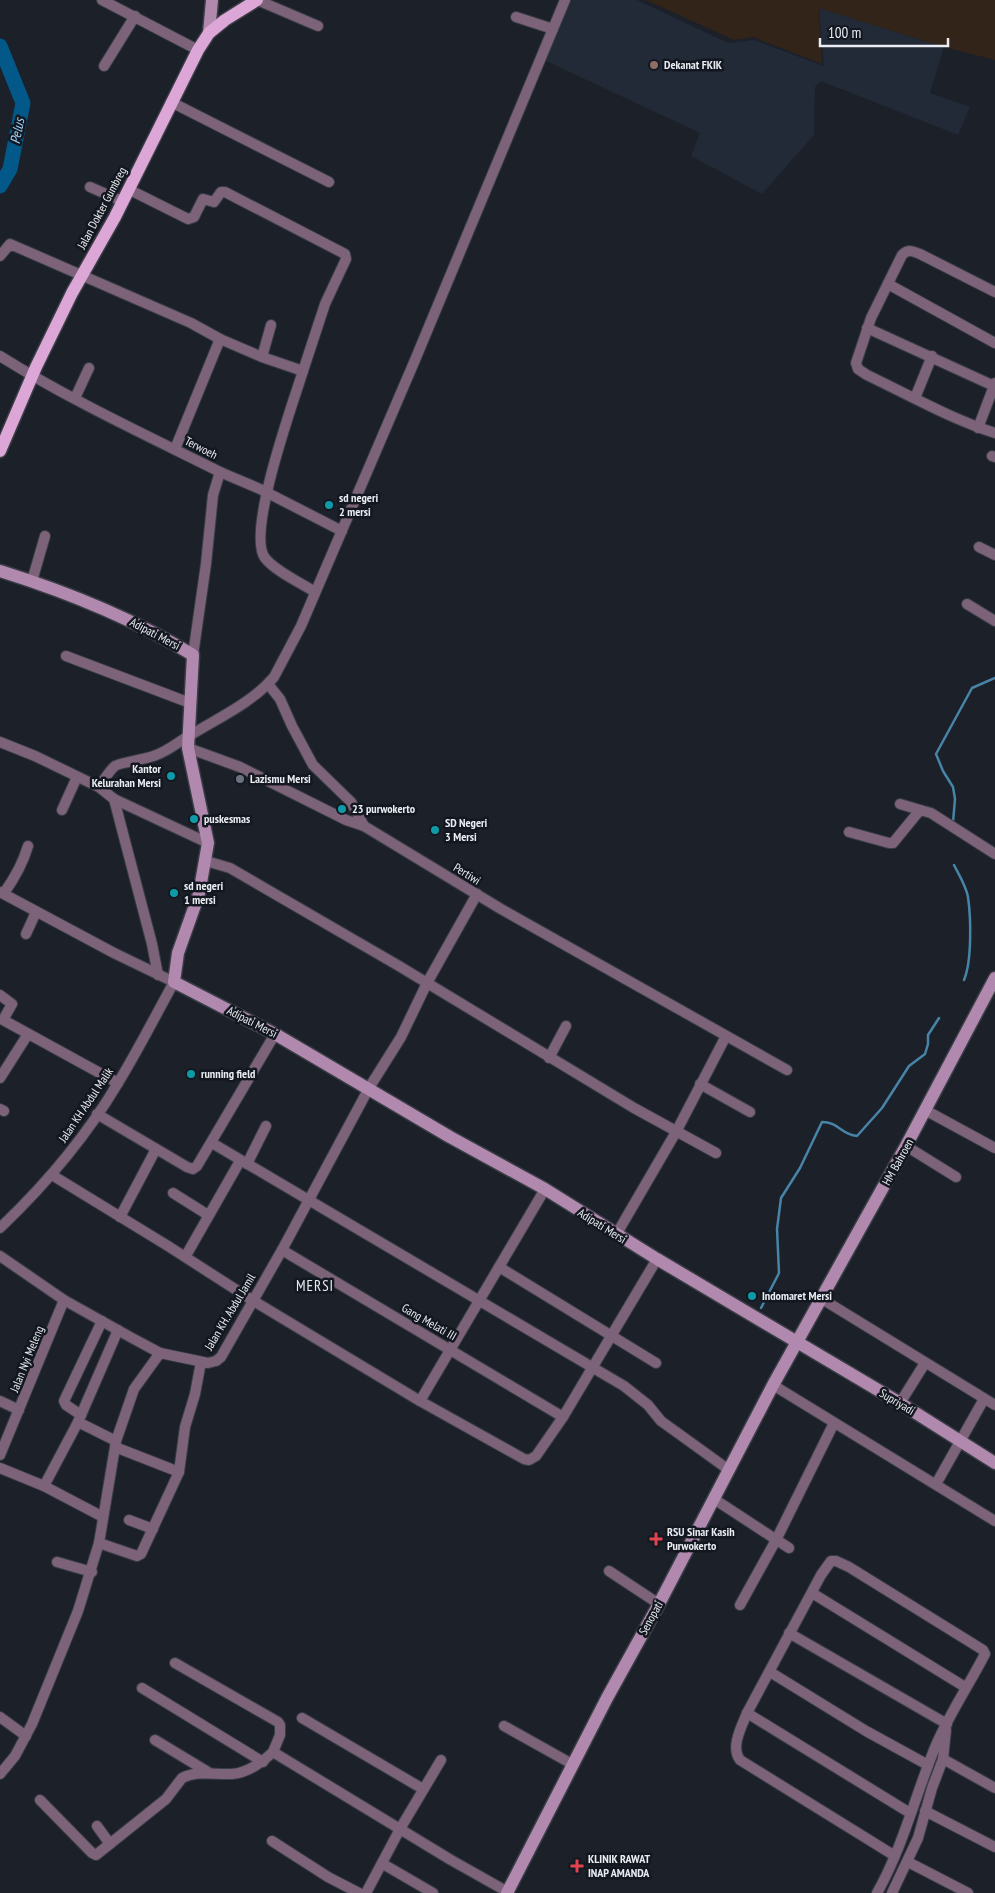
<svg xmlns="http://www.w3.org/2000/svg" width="995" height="1893" font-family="'PT Sans Narrow',sans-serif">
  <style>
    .built { fill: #222937 }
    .medical { fill: #322418 }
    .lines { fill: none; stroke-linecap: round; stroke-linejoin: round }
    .stream { stroke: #4784a8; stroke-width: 2.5 }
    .river { stroke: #025888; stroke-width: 15 }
    .street-casing { stroke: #393d45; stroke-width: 12 }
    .secondary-casing { stroke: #393d45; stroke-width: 15 }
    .primary-casing { stroke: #393d45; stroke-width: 15 }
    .street { stroke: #7d637a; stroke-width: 10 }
    .secondary { stroke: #b289ae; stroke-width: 12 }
    .primary { stroke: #dca6d6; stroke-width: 12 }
    .education-dot { fill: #8d6e63; stroke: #13171f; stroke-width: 2 }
    .culture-dot { fill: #0f9aa8; stroke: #13171f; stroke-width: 2 }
    .worship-dot { fill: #6b7280; stroke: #13171f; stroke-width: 2 }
    .health-dot { fill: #e0444e; stroke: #13171f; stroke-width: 2 }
    .labels { text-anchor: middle; stroke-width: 5; stroke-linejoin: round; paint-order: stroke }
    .poi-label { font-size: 12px; font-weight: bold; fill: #e9ecf2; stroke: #13171f; text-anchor: start }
    .street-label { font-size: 12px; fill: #e9ecf2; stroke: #13171f }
    .water-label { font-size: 14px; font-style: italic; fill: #9cd1fb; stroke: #13171f }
    .quarter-label { font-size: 15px; letter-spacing: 1px; fill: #e9ecf2; stroke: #13171f }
  </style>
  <rect width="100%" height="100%" fill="#1c2029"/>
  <!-- built -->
  <polygon class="built" points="570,0 637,0 728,43 754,40 824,66 819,8 944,47 930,93 970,107 958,135 821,81 815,87 814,135 762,194 691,156 700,133 542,59"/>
  <!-- medical -->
  <polygon class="medical" points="646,0 995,0 995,60 944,47 819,8 822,64 753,37 734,40"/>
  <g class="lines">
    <!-- stream -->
    <g class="stream">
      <polyline points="953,822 955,799 953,787 943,771 936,754 972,688 995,678"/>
      <path d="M954,865C959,875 966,886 968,897C971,918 972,961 964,980"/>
      <path d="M761,1308L779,1273L777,1229L781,1198L800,1168L822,1122C839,1122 840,1134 857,1136L882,1108L909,1066L925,1054L928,1044V1035L939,1018"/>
    </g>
    <!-- river -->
    <polyline class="river" points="0,46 23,103 10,169 0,186"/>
    <defs>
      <g id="street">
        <polyline points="102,0 198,50"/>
        <polyline points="257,0 318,26"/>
        <polyline points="516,17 553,29"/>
        <polyline points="104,66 135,16"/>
        <polyline points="171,102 329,182"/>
        <polyline points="90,187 122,201"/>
        <polyline points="128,189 188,219 194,217 203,199 214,202 221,192 225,192 345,254 346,259 325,304 303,371"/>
        <path d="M0,256L10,244L191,323L220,339L262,357L303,371C293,403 246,533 265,558C275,571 301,583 315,592"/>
        <polyline points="888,284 995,343"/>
        <path d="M995,292L920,254C913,251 908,249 902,255L871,318L856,363L858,369L867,375C909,395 951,419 995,433"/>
        <polyline points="867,328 994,386"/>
        <path d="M0,356C70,400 146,435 220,472L213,495L206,564L193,655"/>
        <polyline points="262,357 271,325"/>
        <polyline points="75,398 89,368"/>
        <polyline points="915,398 932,356"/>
        <polyline points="978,428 995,383"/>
        <polyline points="175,449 220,339"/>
        <polyline points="992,456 995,457"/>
        <polyline points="220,472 260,489 342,531"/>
        <polyline points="979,547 995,555"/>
        <polyline points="32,581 45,536"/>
        <polyline points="967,604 995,621"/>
        <polyline points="66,656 190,703"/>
        <polyline points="268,684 280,699 292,726 313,765 351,802 364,826"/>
        <polyline points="0,742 35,756 99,787 114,799 152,944 158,975"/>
        <polyline points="188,748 240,767 346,820 364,826 501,909 787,1070"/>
        <path d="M99,787C104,780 109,771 115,766C118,763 148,759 156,755C168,751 178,742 189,736C218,718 252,703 274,677L301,626L415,360L565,0"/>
        <polyline points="114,799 208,843"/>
        <polyline points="900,804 920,810"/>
        <polyline points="62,810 77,777"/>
        <polyline points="849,832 889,843 893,843 920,810 931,813 995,854"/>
        <polyline points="206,861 230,868 399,966 634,1108 716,1153"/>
        <path d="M0,892L114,953L174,982C156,1015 138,1050 118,1083C86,1137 45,1185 0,1228"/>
        <path d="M4,893C14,879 23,863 28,846"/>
        <polyline points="26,934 36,912"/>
        <polyline points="0,995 12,1004 3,1020 5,1021 118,1083"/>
        <polyline points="549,1058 566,1026"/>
        <polyline points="0,1078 28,1034"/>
        <polyline points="700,1084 750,1112"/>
        <polyline points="0,1109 4,1111"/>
        <polyline points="925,1110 995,1148"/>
        <polyline points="97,1114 187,1167 193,1169 197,1166 275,1034"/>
        <polyline points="212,1143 624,1386 648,1405 661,1421 729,1470"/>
        <polyline points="906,1146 956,1177"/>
        <polyline points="247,1164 266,1126"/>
        <polyline points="52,1175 168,1246 252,1300 420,1401 524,1459 529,1460 536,1456 563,1417 657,1259"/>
        <polyline points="173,1193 208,1215"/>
        <polyline points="120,1217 156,1149"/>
        <polyline points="616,1235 676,1132 726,1036"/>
        <polyline points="282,1250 563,1417"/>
        <polyline points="188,1252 240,1161"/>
        <polyline points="0,1256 64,1300 132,1338 160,1353 208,1363 216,1361 221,1357 282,1250 369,1088 401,1037 427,983 477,894"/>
        <polyline points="499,1267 656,1363"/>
        <polyline points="822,1299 995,1405"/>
        <polyline points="773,1385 995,1521"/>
        <polyline points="0,1401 19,1410"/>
        <polyline points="420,1401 545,1189"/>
        <polyline points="900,1403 925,1363"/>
        <polyline points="81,1415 66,1405 64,1401 102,1321"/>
        <polyline points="78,1422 116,1441"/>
        <polyline points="115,1447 179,1472"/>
        <polyline points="0,1455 64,1300"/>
        <polyline points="0,1468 44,1486 103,1517"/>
        <polyline points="936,1484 984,1399"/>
        <polyline points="44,1486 78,1422 118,1330"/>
        <polyline points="714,1499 789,1548"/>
        <polyline points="129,1520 153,1529"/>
        <polyline points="99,1543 137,1556 141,1554 179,1472 185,1427 195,1394 201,1362"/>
        <polyline points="57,1562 92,1572"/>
        <polyline points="609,1571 659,1604"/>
        <polyline points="812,1593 965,1687"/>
        <polyline points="740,1605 776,1540 834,1423"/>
        <polyline points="789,1633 947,1724"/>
        <polyline points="175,1663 278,1722 280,1725 280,1735 273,1752"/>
        <polyline points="770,1672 866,1731 928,1765"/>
        <polyline points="142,1688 263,1762"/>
        <polyline points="747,1713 910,1813"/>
        <polyline points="0,1717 26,1736"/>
        <polyline points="302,1718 423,1789"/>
        <polyline points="504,1726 572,1764"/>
        <polyline points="155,1740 208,1772"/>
        <polyline points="943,1759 995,1788"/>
        <polyline points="0,1774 15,1756 32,1724 78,1611 99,1543 116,1441 134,1389 160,1353"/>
        <path d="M40,1800L92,1853L96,1855L166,1799L182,1778C198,1770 215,1775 232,1774C247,1773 263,1762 273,1752L451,1860L508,1892"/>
        <polyline points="925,1811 995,1847"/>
        <polyline points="97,1826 110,1844"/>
        <polyline points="272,1841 328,1877 359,1893"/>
        <polyline points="908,1862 968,1893"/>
        <polyline points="383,1864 433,1893"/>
        <polyline points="366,1893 400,1829 441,1760"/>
        <path d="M877,1893C903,1847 916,1793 936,1745C950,1713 969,1685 985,1654L983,1650L849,1567L836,1561H831L821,1575L747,1713C742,1726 730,1747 740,1760L895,1856"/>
        <polyline points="892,1893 918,1838 932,1788 943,1759 946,1730"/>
      </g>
      <g id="secondary">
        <polyline points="209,33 212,0"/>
        <path d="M0,571C67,592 132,618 193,655L188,748L208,843L199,894L178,953L174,982L275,1034L450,1137L545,1189L657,1259L900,1403L995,1463"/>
        <polyline points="507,1893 607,1698 659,1604 773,1385 906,1146 995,978"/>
      </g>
      <polyline id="primary" points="0,451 36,367 72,293 115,217 198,50 209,33 225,20 257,0"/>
    </defs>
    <!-- street casing -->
    <use href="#street" class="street-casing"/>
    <!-- secondary casing -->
    <use href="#secondary" class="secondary-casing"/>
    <!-- primary casing -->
    <use href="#primary" class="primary-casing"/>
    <!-- street -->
    <use href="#street" class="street"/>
    <!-- secondary -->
    <use href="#secondary" class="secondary"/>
    <!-- primary -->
    <use href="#primary" class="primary"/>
  </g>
  <!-- markers -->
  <circle class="education-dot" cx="654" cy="65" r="5"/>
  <g class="culture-dot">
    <circle cx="329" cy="505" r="5"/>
    <circle cx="171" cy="776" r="5"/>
    <circle cx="342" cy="809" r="5"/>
    <circle cx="194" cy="819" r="5"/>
    <circle cx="435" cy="830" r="5"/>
    <circle cx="174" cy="893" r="5"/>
    <circle cx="191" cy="1074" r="5"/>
    <circle cx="752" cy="1296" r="5"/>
  </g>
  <circle class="worship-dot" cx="240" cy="779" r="5"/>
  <g class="health-dot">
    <path d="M653.5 1531.5h5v5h5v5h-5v5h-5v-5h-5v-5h5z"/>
    <path d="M574.5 1858.5h5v5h5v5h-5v5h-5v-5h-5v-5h5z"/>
  </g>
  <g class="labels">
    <!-- poi labels -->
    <g class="poi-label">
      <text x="664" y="69">Dekanat FKIK</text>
      <text x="339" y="502">sd negeri<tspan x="339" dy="14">2 mersi</tspan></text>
      <text x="161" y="773" text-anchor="end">Kantor<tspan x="161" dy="14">Kelurahan Mersi</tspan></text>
      <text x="250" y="783">Lazismu Mersi</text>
      <text x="352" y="813">23 purwokerto</text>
      <text x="204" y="823">puskesmas</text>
      <text x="445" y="827">SD Negeri<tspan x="445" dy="14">3 Mersi</tspan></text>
      <text x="184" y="890">sd negeri<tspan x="184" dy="14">1 mersi</tspan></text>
      <text x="201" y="1078">running field</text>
      <text x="762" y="1300">Indomaret Mersi</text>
      <text x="667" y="1536">RSU Sinar Kasih<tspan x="667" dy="14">Purwokerto</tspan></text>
      <text x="588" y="1863">KLINIK RAWAT<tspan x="588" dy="14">INAP AMANDA</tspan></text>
    </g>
    <!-- street labels -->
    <g class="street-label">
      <text transform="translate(102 208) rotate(-62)" y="4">Jalan Dokter Gumbreg</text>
      <text transform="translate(201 448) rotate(27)" y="4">Terwoeh</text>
      <text transform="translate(155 634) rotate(28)" y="4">Adipati Mersi</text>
      <text transform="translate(467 874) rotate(32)" y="4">Pertiwi</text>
      <text transform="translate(252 1022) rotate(27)" y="4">Adipati Mersi</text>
      <text transform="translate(86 1105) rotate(-56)" y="4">Jalan KH Abdul Malik</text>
      <text transform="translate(898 1162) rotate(-61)" y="4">HM Bahroen</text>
      <text transform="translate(602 1226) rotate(32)" y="4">Adipati Mersi</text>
      <text transform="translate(230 1312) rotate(-59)" y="4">Jalan KH. Abdul Jamil</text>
      <text transform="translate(429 1322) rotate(30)" y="4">Gang Melati III</text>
      <text transform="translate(27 1359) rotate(-68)" y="4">Jalan Nyi Meleng</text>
      <text transform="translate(897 1402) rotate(31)" y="4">Supriyadi</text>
      <text transform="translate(651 1618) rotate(-61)" y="4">Senopati</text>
    </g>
    <!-- water labels -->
    <g class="water-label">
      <text transform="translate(17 131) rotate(-79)" y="5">Pelus</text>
    </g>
    <!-- quarter labels -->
    <g class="quarter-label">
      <text x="315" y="1291">MERSI</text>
    </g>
  </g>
  <!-- scale -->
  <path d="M820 38v8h128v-8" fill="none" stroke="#e9ecf2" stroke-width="2.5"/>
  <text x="828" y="38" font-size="15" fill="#e9ecf2" stroke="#13171f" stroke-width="4" paint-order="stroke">100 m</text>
</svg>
